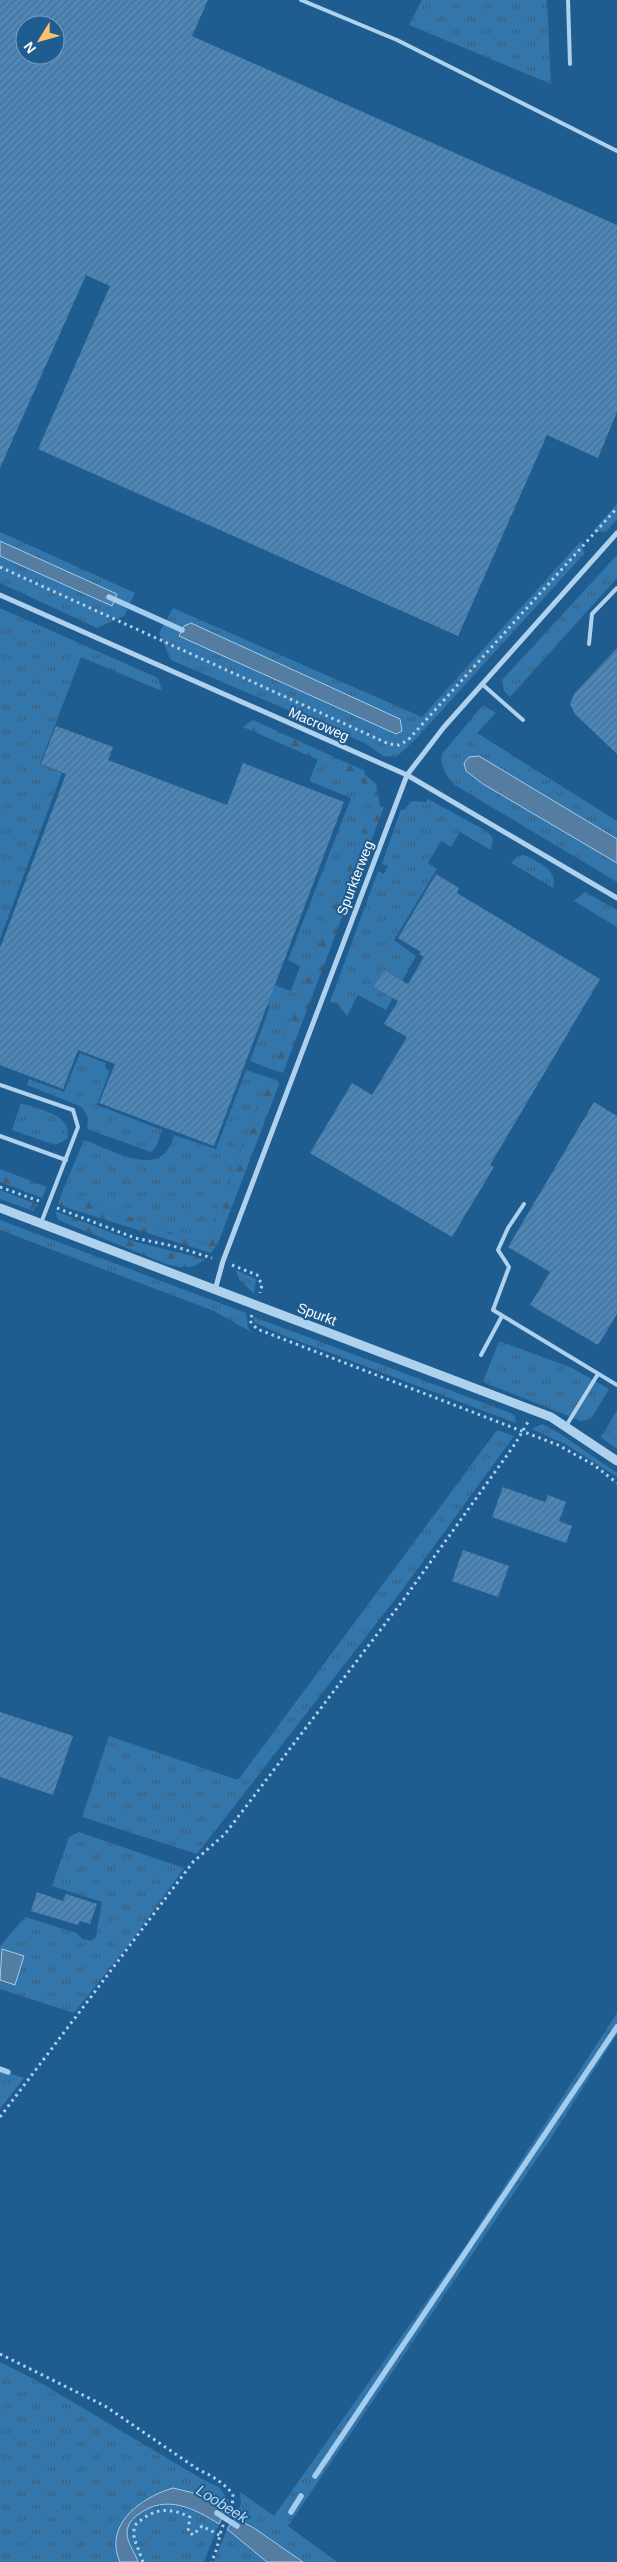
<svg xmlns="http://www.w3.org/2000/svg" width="617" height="2562" font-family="Helvetica,sans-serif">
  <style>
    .grass { fill: url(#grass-tufts); fill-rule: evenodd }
    .forest { fill: url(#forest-firs) }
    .water { fill: #547da1; stroke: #a2cdee }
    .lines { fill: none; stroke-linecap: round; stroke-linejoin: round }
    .stream { stroke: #a2cdee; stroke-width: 5.5 }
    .building { fill: url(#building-hatch); fill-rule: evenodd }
    .path { stroke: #aed1ed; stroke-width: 3; stroke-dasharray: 2.5 4; stroke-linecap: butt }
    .service { stroke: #aed1ed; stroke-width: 4 }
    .minor { stroke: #aed1ed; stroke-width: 5 }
    .tertiary { stroke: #aed1ed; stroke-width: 9 }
    .labels { text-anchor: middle; stroke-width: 4; stroke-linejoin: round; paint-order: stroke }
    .street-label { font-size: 14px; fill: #fff; stroke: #1f5c8f }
    .water-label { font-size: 15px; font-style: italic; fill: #badbf4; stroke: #1f5c8f }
  </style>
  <defs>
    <pattern id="grass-tufts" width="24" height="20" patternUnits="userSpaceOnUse" patternTransform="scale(1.25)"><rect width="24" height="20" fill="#3276ac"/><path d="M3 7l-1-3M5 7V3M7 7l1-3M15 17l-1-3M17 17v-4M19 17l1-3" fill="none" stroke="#405f77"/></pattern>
    <pattern id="forest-firs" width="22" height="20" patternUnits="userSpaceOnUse" patternTransform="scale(1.25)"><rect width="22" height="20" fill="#3276ac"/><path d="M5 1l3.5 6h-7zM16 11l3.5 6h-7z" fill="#405f77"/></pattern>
    <pattern id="building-hatch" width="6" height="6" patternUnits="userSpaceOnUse" patternTransform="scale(1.25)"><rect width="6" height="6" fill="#4c87b8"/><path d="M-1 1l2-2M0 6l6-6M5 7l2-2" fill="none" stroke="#4c6f8d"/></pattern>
  </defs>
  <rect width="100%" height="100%" fill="#1f5c8f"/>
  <!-- grass -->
  <g class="grass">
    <polygon points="422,0 547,0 551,84 409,25"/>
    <polygon points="617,504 617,519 606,532 593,531"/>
    <polygon points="0,532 135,593 124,616 97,628 0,583 0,556 111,606 117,594 0,541"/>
    <path d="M581,541L584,554L413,742L396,757L383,756L367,744L171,660L159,633L173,608L422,717ZM179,636L402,731L396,733Z"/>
    <polygon points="617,555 617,578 510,697 504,691 502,680"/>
    <polygon points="0,608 158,678 162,691 81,657 40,764 62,773 0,939"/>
    <path d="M483,705L496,713L477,733L617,821V839L479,756L469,757L464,763L483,784L617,863V882L453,784C446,774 440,767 442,754Z"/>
    <polygon points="318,759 361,778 372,808 271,1069 250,1061 270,1006 244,995 252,977 291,991 300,966 288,960 351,798 309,781"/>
    <polygon points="428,799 488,832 493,838 491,850 460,832 451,847 441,841 428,863 437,869 394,940 416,956 386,1010 358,995 347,1016 337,1003 330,1002 378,871 384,874 388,866 382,864 401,809 404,810 412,801 426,802"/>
    <path d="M524,855C538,862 558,869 553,888L511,863L518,856Z"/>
    <polygon points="585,892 617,910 617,927 574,901"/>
    <polygon points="80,1053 106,1063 105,1068 110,1070 97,1105 162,1130 156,1147 151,1152 87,1129 88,1118 82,1107 27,1085 29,1079 64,1092"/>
    <path d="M246,1070L268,1077L205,1245L62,1192L84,1140C113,1150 163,1182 174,1135L216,1149Z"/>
    <path d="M21,1103C38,1109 75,1115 67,1139L55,1145L12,1130Z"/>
    <polygon points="0,1220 246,1313 248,1328 253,1333 214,1311 0,1230"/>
    <polygon points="236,1270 256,1279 254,1294 239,1279"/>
    <polygon points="254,1317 511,1413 515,1416 516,1423 280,1334 254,1322"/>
    <polygon points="499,1341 572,1368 609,1389 591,1419 581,1421 483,1382"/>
    <polygon points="617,1410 617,1449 601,1437"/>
    <polygon points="542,1424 559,1433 617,1473 617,1477 567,1445 532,1429"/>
    <polygon points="497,1430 514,1436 400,1593 197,1854 82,1817 109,1736 238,1780"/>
    <polygon points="79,1832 184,1868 130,1943 74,2013 0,1989 0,1946 25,1917 77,1933 82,1939 91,1941 96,1937 102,1902 52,1886 69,1837"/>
    <polygon points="617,2013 617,2034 551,2138 288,2526 337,2562 303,2562 254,2528 235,2518 241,2504 240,2492 274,2516 464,2248"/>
    <polygon points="0,2070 24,2078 0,2109"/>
    <polygon points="0,2362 41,2383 202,2479 219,2487 229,2501 225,2512 202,2495 173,2488 141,2502 117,2535 120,2562 0,2562"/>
    <path d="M172,2503L200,2512L219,2524L204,2562H138C135,2552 127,2543 127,2533C127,2511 156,2506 172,2503Z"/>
    <polygon points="227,2529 267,2562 214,2562"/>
  </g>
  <!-- forest -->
  <g class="forest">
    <polygon points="253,720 365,771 364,774 376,784 380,806 384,807 283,1073 271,1069 372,808 360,778 243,727"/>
    <polygon points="268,1077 280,1082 218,1243 211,1253 58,1205 62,1192 205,1245"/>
    <polygon points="0,1169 47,1187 42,1198 0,1182"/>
    <polygon points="0,1190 39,1205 33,1211 0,1199"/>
    <path d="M55,1211L136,1242L205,1259C190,1271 184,1268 166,1264L58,1220Z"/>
  </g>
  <!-- water -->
  <g class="water">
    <polygon points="0,541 117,594 112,606 0,556"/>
    <polygon points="191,623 400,719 402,731 396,734 179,636 184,626"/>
    <polygon points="479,756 617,839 617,863 483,784 466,771 464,763 469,757"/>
    <polygon points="2,1949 24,1956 15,1985 0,1980"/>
    <path d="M173,2488L202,2495L225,2512L219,2524C194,2508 166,2494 139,2514C133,2518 127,2524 127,2533C127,2543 135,2552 138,2562H120C103,2524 142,2497 173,2488Z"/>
    <polygon points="235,2518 254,2528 303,2562 267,2562 227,2529"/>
  </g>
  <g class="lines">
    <!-- stream -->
    <g class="stream">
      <polyline points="109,597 182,630"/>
      <polyline points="0,2069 8,2072"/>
      <polyline points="315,2476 617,2027"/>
      <polyline points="291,2512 301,2496"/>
      <polyline points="217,2513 237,2526"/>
    </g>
  </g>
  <!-- building -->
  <g class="building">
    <path d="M0,0H208L192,36L617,225V412L598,458L547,435L458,636L38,449L110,286L86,275L0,468ZM25,25H55V55H25Z"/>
    <polygon points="617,648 617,754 575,714 570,704 574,694"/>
    <polygon points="56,726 113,747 108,760 227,805 243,763 344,802 214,1146 99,1103 115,1064 78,1050 63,1089 0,1065 0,948 66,774 41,764"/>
    <polygon points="436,874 459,888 457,893 600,979 490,1165 494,1167 452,1237 310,1153 352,1083 372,1095 407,1037 384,1024 398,1001 374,987 384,970 408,984 424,957 419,954 421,952 398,938"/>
    <polygon points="594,1102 617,1116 617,1314 598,1345 530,1305 550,1272 508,1247"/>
    <polygon points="503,1487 545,1502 548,1495 566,1502 559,1521 572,1526 566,1543 492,1517"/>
    <polygon points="463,1550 509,1566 498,1597 452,1581"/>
    <polygon points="0,1712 73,1736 53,1795 0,1777"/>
    <polygon points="37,1892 63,1901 66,1894 97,1904 90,1924 80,1921 78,1925 31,1911"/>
  </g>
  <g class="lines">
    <!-- path -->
    <g class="path">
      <polyline points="0,567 389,744 399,745 408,740 617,508"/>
      <polyline points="0,1187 39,1201"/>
      <polyline points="57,1208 135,1238 173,1246 212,1258"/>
      <polyline points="232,1265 257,1275 262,1285 260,1293"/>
      <polyline points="252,1315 250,1321 257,1329 558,1445 594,1465 617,1483"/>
      <polyline points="0,2117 193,1862 225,1834 404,1599 515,1444 528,1422"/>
      <path d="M0,2354L105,2406L199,2470C213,2476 222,2482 233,2494C233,2512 226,2516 221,2531C218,2542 217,2552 211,2562"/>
      <path d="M143,2562L134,2538V2526C152,2509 167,2506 190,2517L188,2531L193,2535L202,2526L221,2536"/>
    </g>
    <!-- service -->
    <g class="service">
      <polyline points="301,0 397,40 617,151"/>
      <polyline points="568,0 570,64"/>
      <polyline points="589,644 592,614 617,588"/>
      <polyline points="482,684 523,720"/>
      <polyline points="0,1085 73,1110 78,1127 41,1223"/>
      <polyline points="0,1136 66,1160"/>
      <polyline points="524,1204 508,1228 498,1250 509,1267 493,1310 617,1385"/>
      <polyline points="481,1355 502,1316"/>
      <polyline points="566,1426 598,1374"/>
    </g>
    <!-- minor -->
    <g class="minor">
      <polyline points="0,595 407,775 617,898"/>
      <polyline points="215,1290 223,1261 407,775 444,727 617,533"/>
    </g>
    <!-- tertiary -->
    <polyline class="tertiary" points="0,1208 551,1417 617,1461"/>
  </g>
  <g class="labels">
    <!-- street labels -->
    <g class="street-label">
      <text transform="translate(319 724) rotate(24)" y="5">Macroweg</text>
      <text transform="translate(355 878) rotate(-69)" y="5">Spurkterweg</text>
      <text transform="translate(317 1314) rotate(21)" y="5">Spurkt</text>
    </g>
    <!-- water labels -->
    <g class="water-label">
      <text transform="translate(222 2504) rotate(32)" y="5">Loobeek</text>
    </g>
  </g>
  <!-- north arrow -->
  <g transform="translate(40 40) rotate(233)"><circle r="24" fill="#1f5c8f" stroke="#799dbc"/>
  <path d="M0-4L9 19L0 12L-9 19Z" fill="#fbc36e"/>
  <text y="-8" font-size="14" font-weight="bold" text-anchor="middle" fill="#ffffff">N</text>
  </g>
</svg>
